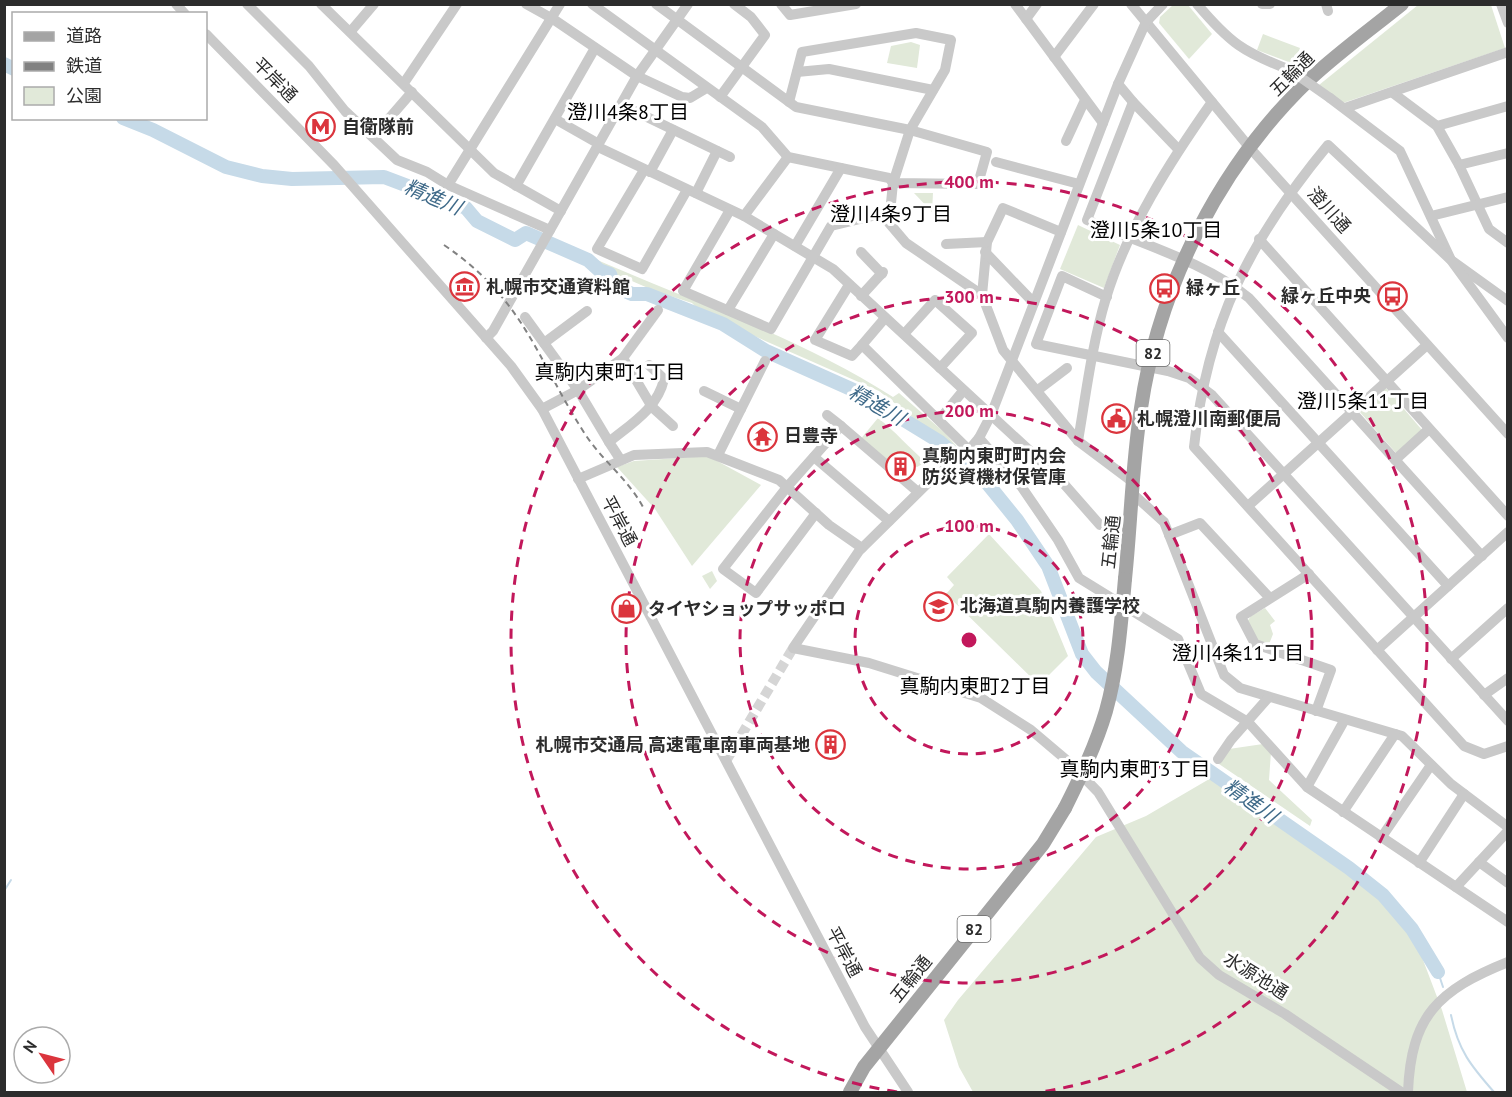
<svg xmlns="http://www.w3.org/2000/svg" width="1512" height="1097" font-family="'PT Sans','Noto Sans JP',sans-serif">
  <style>
    .green { fill: #e1e9d9 }
    .lines { fill: none; stroke-linecap: round; stroke-linejoin: round }
    .stream { stroke: #c6dae8; stroke-width: 2 }
    .river { stroke: #c6dae8; stroke-width: 14 }
    .minor-tunnel { stroke: #d5d5d5; stroke-width: 10; stroke-dasharray: 10 5; stroke-linecap: butt }
    .minor { stroke: #c9c9c9; stroke-width: 10 }
    .major { stroke: #a4a4a4; stroke-width: 14 }
    .rail { stroke: #818181; stroke-width: 2; stroke-dasharray: 6 4.5; stroke-linecap: butt }
    .minor-bridge { stroke: #c9c9c9; stroke-width: 10 }
    .major-bridge { stroke: #a4a4a4; stroke-width: 14 }
    .ring { fill: none; stroke: #c2185b; stroke-width: 3; stroke-dasharray: 10 8 }
    .labels { text-anchor: middle; stroke-width: 6; stroke-linejoin: round; paint-order: stroke }
    .shield { fill: #fff; stroke: #6b6b6b; stroke-width: 1.5 }
    .shield-label { font-size: 16px; font-weight: bold; fill: #2c2c2c }
    .street-label { font-size: 18px; fill: #2c2c2c; stroke: #fff }
    .poi-label { font-size: 18px; font-weight: bold; fill: #2c2c2c; stroke: #fff; text-anchor: start }
    .neighbourhood-label { font-size: 20px; fill: #000; stroke: #fff }
    .water-label { font-size: 20px; font-style: italic; fill: #3f6a89; stroke: #fff }
    .centre { fill: #c2185b; stroke: #fff; stroke-width: 3 }
    .ring-label { font-size: 18px; text-anchor: middle; font-weight: bold; fill: #c2185b; stroke: #fff; stroke-width: 6; stroke-linejoin: round; paint-order: stroke }
  </style>
  <rect width="100%" height="100%" fill="#fff"/>
  <!-- green -->
  <g class="green">
    <polygon points="1173,5 1188,5 1212,34 1189,59 1159,23 1160,17"/>
    <polygon points="1418,5 1491,5 1505,48 1343,103 1319,85"/>
    <polygon points="1263,34 1300,48 1294,64 1257,50"/>
    <polygon points="911,42 920,45 917,68 887,63 891,46"/>
    <polygon points="914,193 933,193 932,212"/>
    <polygon points="1078,225 1120,245 1104,288 1060,269"/>
    <path d="M549,238C663,293 785,328 893,397L899,393L945,433L959,449L956,451L879,391L702,313L692,303L655,291L546,244Z"/>
    <polygon points="1386,388 1422,430 1396,453 1359,411"/>
    <path d="M878,418C896,432 908,447 926,462L917,467L904,460L895,472L859,441Z"/>
    <polygon points="708,456 761,485 692,566 655,509 617,467 634,461"/>
    <polygon points="989,534 1041,591 1068,656 1039,685 946,594 954,585 947,577"/>
    <polygon points="712,571 717,581 710,589 702,576"/>
    <polygon points="1265,608 1275,621 1270,625 1273,634 1268,647 1257,642 1246,623 1251,616"/>
    <polygon points="1263,744 1271,752 1269,780 1312,820 1310,826 1219,764 1229,749"/>
    <polygon points="1211,778 1351,873 1394,911 1415,939 1442,1010 1467,1092 973,1092 959,1067 944,1020 958,1000 1096,837 1146,816"/>
  </g>
  <g class="lines">
    <!-- stream -->
    <g class="stream">
      <polyline points="4,891 11,880"/>
      <polyline points="1438,972 1443,987"/>
      <path d="M1451,1015C1458,1050 1471,1066 1494,1092"/>
    </g>
    <!-- river -->
    <g class="river">
      <polyline points="4,64 14,69"/>
      <polyline points="123,118 153,130 226,167 262,176 292,179 384,177 466,208 477,221 515,240 526,233 588,260 599,270 610,274 614,286 632,294 647,294 723,324 766,351 860,393 940,442 987,483 1017,520 1048,566 1082,654 1096,672 1182,752 1349,868 1383,895 1412,929 1438,972"/>
    </g>
    <!-- minor-tunnel -->
    <polyline class="minor-tunnel" points="726,761 793,648"/>
    <!-- minor -->
    <g class="minor">
      <polyline points="176,4 185,14"/>
      <polyline points="247,4 309,66 345,111 397,160 427,172 448,185"/>
      <polyline points="321,4 494,173 561,211"/>
      <polyline points="526,4 553,19 637,76 682,97 690,98 705,89"/>
      <polyline points="592,4 762,127 788,157 889,178 893,183 978,184 987,152 910,130 796,107 656,4"/>
      <polyline points="781,4 790,15 856,4"/>
      <polyline points="1015,4 1103,123"/>
      <polyline points="1131,4 1250,148 1508,434"/>
      <polyline points="1163,4 1146,22 1118,84 991,415 979,438 969,450 930,481 859,551 793,648 869,663 981,698 1031,730 1070,763 1098,792 1200,958 1219,975 1285,1014 1401,1092"/>
      <path d="M1197,4C1230,43 1243,52 1290,70"/>
      <polyline points="1262,4 1270,4"/>
      <polyline points="1326,4 1328,11"/>
      <polyline points="1501,4 1508,23"/>
      <polyline points="1026,19 1037,4"/>
      <polyline points="351,31 374,4"/>
      <polyline points="206,34 334,165 511,366 542,409 865,1027 908,1092"/>
      <polyline points="1054,57 1094,4"/>
      <polyline points="797,72 829,69 933,90"/>
      <polyline points="404,83 457,4"/>
      <polyline points="1118,84 1133,102"/>
      <polyline points="1393,93 1437,126 1459,165 1489,229 1508,243"/>
      <polyline points="720,97 765,35 751,17 734,4"/>
      <polyline points="1330,98 1400,151 1451,260 1508,301"/>
      <polyline points="789,102 802,52 916,33 951,40 945,70 910,130 893,183 889,223 906,243 982,295"/>
      <polyline points="622,105 730,157"/>
      <polyline points="1345,108 1508,52"/>
      <polyline points="555,119 599,144"/>
      <polyline points="1437,126 1508,106"/>
      <polyline points="373,137 412,92"/>
      <polyline points="1066,141 1085,100"/>
      <polyline points="598,147 744,216 833,269 1057,476 1100,525"/>
      <path d="M1179,150L1133,102L1087,220C1140,244 1204,261 1249,298L1482,556"/>
      <polyline points="996,162 1079,184"/>
      <polyline points="1459,165 1508,153"/>
      <polyline points="644,170 597,249 642,269 687,190"/>
      <polyline points="650,172 673,130"/>
      <polyline points="516,186 595,48"/>
      <polyline points="696,193 717,151"/>
      <polyline points="730,210 683,291 771,329 831,226 889,212"/>
      <polyline points="744,216 788,157"/>
      <polyline points="1431,216 1508,197"/>
      <polyline points="550,230 448,185 560,4"/>
      <polyline points="1061,232 1003,208 987,242 982,295 1003,350 1078,441 1134,483"/>
      <polyline points="1259,239 1508,516"/>
      <polyline points="946,244 987,242"/>
      <polyline points="795,246 841,168"/>
      <polyline points="861,252 882,274"/>
      <polyline points="985,252 1034,303"/>
      <polyline points="849,285 815,340 852,356 862,345 969,450"/>
      <polyline points="861,296 883,272"/>
      <polyline points="1107,297 1062,276 1036,344 1168,371 1189,378 1212,395 1508,721"/>
      <polyline points="728,310 774,234"/>
      <polyline points="525,317 578,390 609,442"/>
      <polyline points="1218,332 1448,586"/>
      <polyline points="904,334 935,300 972,333 940,368"/>
      <polyline points="486,338 493,331 637,76 688,4"/>
      <path d="M1508,338L1451,260L1328,145C1250,239 1207,324 1194,447L1464,746L1484,754L1508,746"/>
      <polyline points="544,343 587,311"/>
      <polyline points="862,345 885,318"/>
      <polyline points="623,358 658,310"/>
      <polyline points="1038,390 1067,368"/>
      <polyline points="704,391 741,409"/>
      <polyline points="542,409 578,390 623,358 652,407 673,426"/>
      <polyline points="827,415 841,426"/>
      <polyline points="940,419 963,391"/>
      <polyline points="979,438 1021,486 1058,540 1079,578 1178,639 1201,694 1248,722 1307,787 1508,922"/>
      <path d="M1078,441C1086,394 1092,344 1106,298C1127,229 1171,160 1212,102"/>
      <polyline points="718,455 765,361"/>
      <polyline points="814,457 889,521"/>
      <path d="M620,459L609,442C631,424 658,408 664,379L649,365"/>
      <polyline points="1395,460 1429,429"/>
      <polyline points="578,479 634,455 707,452 779,480 829,525 862,548"/>
      <polyline points="1134,495 1164,522 1224,675 1240,688 1402,736 1451,784 1508,827"/>
      <polyline points="1248,506 1427,345"/>
      <polyline points="816,513 756,593 723,569 787,487 841,426 918,492"/>
      <polyline points="1169,535 1200,523 1269,597"/>
      <polyline points="1309,574 1241,617 1255,644 1331,670 1316,711"/>
      <polyline points="1377,650 1508,532"/>
      <polyline points="1451,659 1508,608"/>
      <polyline points="1484,695 1508,678"/>
      <polyline points="1218,759 1231,740 1268,698"/>
      <polyline points="1307,787 1344,721"/>
      <polyline points="1343,812 1395,734"/>
      <polyline points="1381,838 1431,765"/>
      <polyline points="1479,862 1508,883"/>
      <polyline points="1419,863 1464,794"/>
      <polyline points="1456,887 1508,831"/>
      <path d="M1408,1092C1411,1016 1438,990 1508,962"/>
    </g>
    <!-- major -->
    <g class="major">
      <path d="M1125,579C1131,522 1132,464 1141,408C1159,285 1220,165 1310,79C1339,52 1371,29 1402,4"/>
      <polyline points="850,1092 864,1067 1043,844 1065,808"/>
    </g>
    <!-- rail -->
    <path class="rail" d="M444,245C525,300 536,358 585,434C603,462 628,478 644,509"/>
    <!-- minor-bridge -->
    <polyline class="minor-bridge" points="1290,70 1330,98"/>
    <!-- major-bridge -->
    <path class="major-bridge" d="M1065,808C1081,776 1096,745 1106,711C1118,668 1121,623 1125,579"/>
  </g>
  <!-- distance rings -->
  <g class="ring">
    <circle cx="969" cy="640" r="114"/>
    <circle cx="969" cy="640" r="229"/>
    <circle cx="969" cy="640" r="343"/>
    <path d="M897 1092A458 458 0 1 1 1041 1092"/>
  </g>
  <!-- icons -->
  <defs>
    <symbol id="metro-ring" viewBox="-11 -11 22 22"><circle r="9.5" fill="#fff" stroke="#db353d" stroke-width="1.5"/><path d="M-5.5 5V-5H-3L0 0L3-5H5.5V5H3V-.5L0 4L-3-.5V5Z" fill="#db353d"/></symbol>
    <symbol id="museum-ring" viewBox="-11 -11 22 22"><circle r="9.5" fill="#fff" stroke="#db353d" stroke-width="1.5"/><path d="M0-6L6-3V-2H-6V-3ZM-5-1h2V3h-2ZM-1-1h2V3h-2ZM3-1h2V3H3ZM-6 4H6V6H-6Z" fill="#db353d"/></symbol>
    <symbol id="bus-ring" viewBox="-11 -11 22 22"><circle r="9.5" fill="#fff" stroke="#db353d" stroke-width="1.5"/><path d="M-5-6H5V4H4V6H2V4H-2V6H-4V4H-5ZM-3.5-4V0h7V-4ZM-3.5 1.2v1.5H-2V1.2ZM2 1.2v1.5H3.5V1.2Z" fill="#db353d"/></symbol>
    <symbol id="civic-ring" viewBox="-11 -11 22 22"><circle r="9.5" fill="#fff" stroke="#db353d" stroke-width="1.5"/><path d="M-.6-6.5H3V-4.5H.6V-3L4-1V1h2V6H-6V1h2V-1L-.6-3ZM-1.2 2.5V6h2.4V2.5Z" fill="#db353d"/></symbol>
    <symbol id="temple-ring" viewBox="-11 -11 22 22"><circle r="9.5" fill="#fff" stroke="#db353d" stroke-width="1.5"/><path d="M0-6L5-2H3V0L6.5 2.5H4V6H1.5V3h-3V6H-4V2.5H-6.5L-3 0V-2H-5Z" fill="#db353d"/></symbol>
    <symbol id="building-ring" viewBox="-11 -11 22 22"><circle r="9.5" fill="#fff" stroke="#db353d" stroke-width="1.5"/><path d="M-4-6H4V6H1V3H-1V6H-4ZM-2.5-4.3h1.7v1.8h-1.7ZM.8-4.3h1.7v1.8H.8ZM-2.5-1h1.7V.8h-1.7ZM.8-1h1.7V.8H.8Z" fill="#db353d"/></symbol>
    <symbol id="school-ring" viewBox="-11 -11 22 22"><circle r="9.5" fill="#fff" stroke="#db353d" stroke-width="1.5"/><path d="M0-5L7-2L0 1L-7-2ZM-4 1L0 2.5L4 1V4Q0 6-4 4Z" fill="#db353d"/></symbol>
    <symbol id="shop-ring" viewBox="-11 -11 22 22"><circle r="9.5" fill="#fff" stroke="#db353d" stroke-width="1.5"/><path d="M-5-2.5h2.3a2.7 3.5 0 0 1 5.4 0H5L5.5 6h-11ZM-1.5-2.5h3a1.5 2.3 0 0 0-3 0Z" fill="#db353d"/></symbol>
  </defs>
  <g fill-rule="evenodd">
    <use href="#metro-ring" x="304" y="110" width="33" height="33"/>
    <use href="#museum-ring" x="448" y="270" width="33" height="33"/>
    <use href="#bus-ring" x="1148" y="272" width="33" height="33"/>
    <use href="#bus-ring" x="1376" y="280" width="33" height="33"/>
    <use href="#civic-ring" x="1100" y="402" width="33" height="33"/>
    <use href="#temple-ring" x="746" y="420" width="33" height="33"/>
    <use href="#building-ring" x="884" y="450" width="33" height="33"/>
    <use href="#school-ring" x="922" y="590" width="33" height="33"/>
    <use href="#shop-ring" x="610" y="592" width="33" height="33"/>
    <use href="#building-ring" x="814" y="728" width="33" height="33"/>
  </g>
  <g class="labels">
    <!-- shield labels -->
    <g class="shield">
      <rect x="1136.5" y="340" width="33" height="26" rx="4.5"/>
      <rect x="957.5" y="916" width="33" height="26" rx="4.5"/>
    </g>
    <g class="shield-label">
      <text x="1153" y="359">82</text>
      <text x="974" y="935">82</text>
    </g>
    <!-- street labels -->
    <g class="street-label">
      <text transform="translate(1292 74) rotate(-45)" y="6">五輪通</text>
      <text transform="translate(275 80) rotate(45)" y="6">平岸通</text>
      <text transform="translate(1329 210) rotate(48)" y="6">澄川通</text>
      <text transform="translate(619 521) rotate(62)" y="6">平岸通</text>
      <text transform="translate(1111 542) rotate(-84)" y="6">五輪通</text>
      <text transform="translate(844 952) rotate(62)" y="6">平岸通</text>
      <text transform="translate(1256 976) rotate(32)" y="6">水源池通</text>
      <text transform="translate(911 979) rotate(-51)" y="6">五輪通</text>
    </g>
    <!-- poi labels -->
    <g class="poi-label">
      <text x="342" y="133">自衛隊前</text>
      <text x="486" y="293">札幌市交通資料館</text>
      <text x="1186" y="294">緑ヶ丘</text>
      <text x="1371" y="302" text-anchor="end">緑ヶ丘中央</text>
      <text x="1137" y="425">札幌澄川南郵便局</text>
      <text x="784" y="442">日豊寺</text>
      <text x="922" y="462">真駒内東町町内会<tspan x="922" dy="21">防災資機材保管庫</tspan></text>
      <text x="960" y="612">北海道真駒内養護学校</text>
      <text x="648" y="615">タイヤショップサッポロ</text>
      <text x="810" y="751" text-anchor="end">札幌市交通局 高速電車南車両基地</text>
    </g>
    <!-- neighbourhood labels -->
    <g class="neighbourhood-label">
      <text x="628" y="119">澄川4条8丁目</text>
      <text x="891" y="221">澄川4条9丁目</text>
      <text x="1156" y="237">澄川5条10丁目</text>
      <text x="610" y="379">真駒内東町1丁目</text>
      <text x="1363" y="408">澄川5条11丁目</text>
      <text x="1238" y="660">澄川4条11丁目</text>
      <text x="975" y="693">真駒内東町2丁目</text>
      <text x="1135" y="776">真駒内東町3丁目</text>
    </g>
    <!-- water labels -->
    <g class="water-label">
      <text transform="translate(433 197) rotate(23)" y="7">精進川</text>
      <text transform="translate(877 405) rotate(30)" y="7">精進川</text>
      <text transform="translate(1251 801) rotate(35)" y="7">精進川</text>
    </g>
  </g>
  <circle cx="969" cy="640" r="9" class="centre"/>
  <g class="ring-label">
    <text x="969" y="188">400 m</text>
    <text x="969" y="303">300 m</text>
    <text x="969" y="417">200 m</text>
    <text x="969" y="532">100 m</text>
  </g>
  <!-- border -->
  <rect width="1512" height="1097" fill="none" stroke="#2c2c2c" stroke-width="12"/>
  <!-- legend -->
  <rect x="12" y="12" width="195" height="108" fill="#ffffff" stroke="#ababab" stroke-width="1.5"/>
  <rect x="24" y="32" width="30" height="9" fill="#a4a4a4" stroke="#ababab" stroke-width="1.5"/>
  <text x="66" y="42" font-size="18" fill="#2c2c2c">道路</text>
  <rect x="24" y="62" width="30" height="9" fill="#818181" stroke="#ababab" stroke-width="1.5"/>
  <text x="66" y="72" font-size="18" fill="#2c2c2c">鉄道</text>
  <rect x="24" y="87" width="30" height="18" fill="#e1e9d9" stroke="#ababab" stroke-width="1.5"/>
  <text x="66" y="102" font-size="18" fill="#2c2c2c">公園</text>
  <!-- north arrow -->
  <g transform="translate(42 1055) rotate(305)"><circle r="28" fill="#ffffff" stroke="#ababab" stroke-width="1.5"/>
  <path d="M0-4.5L10 22L0 15L-10 22Z" fill="#db353d"/>
  <text y="-9" font-size="16" font-weight="bold" text-anchor="middle" fill="#2c2c2c">N</text>
  </g>
</svg>
